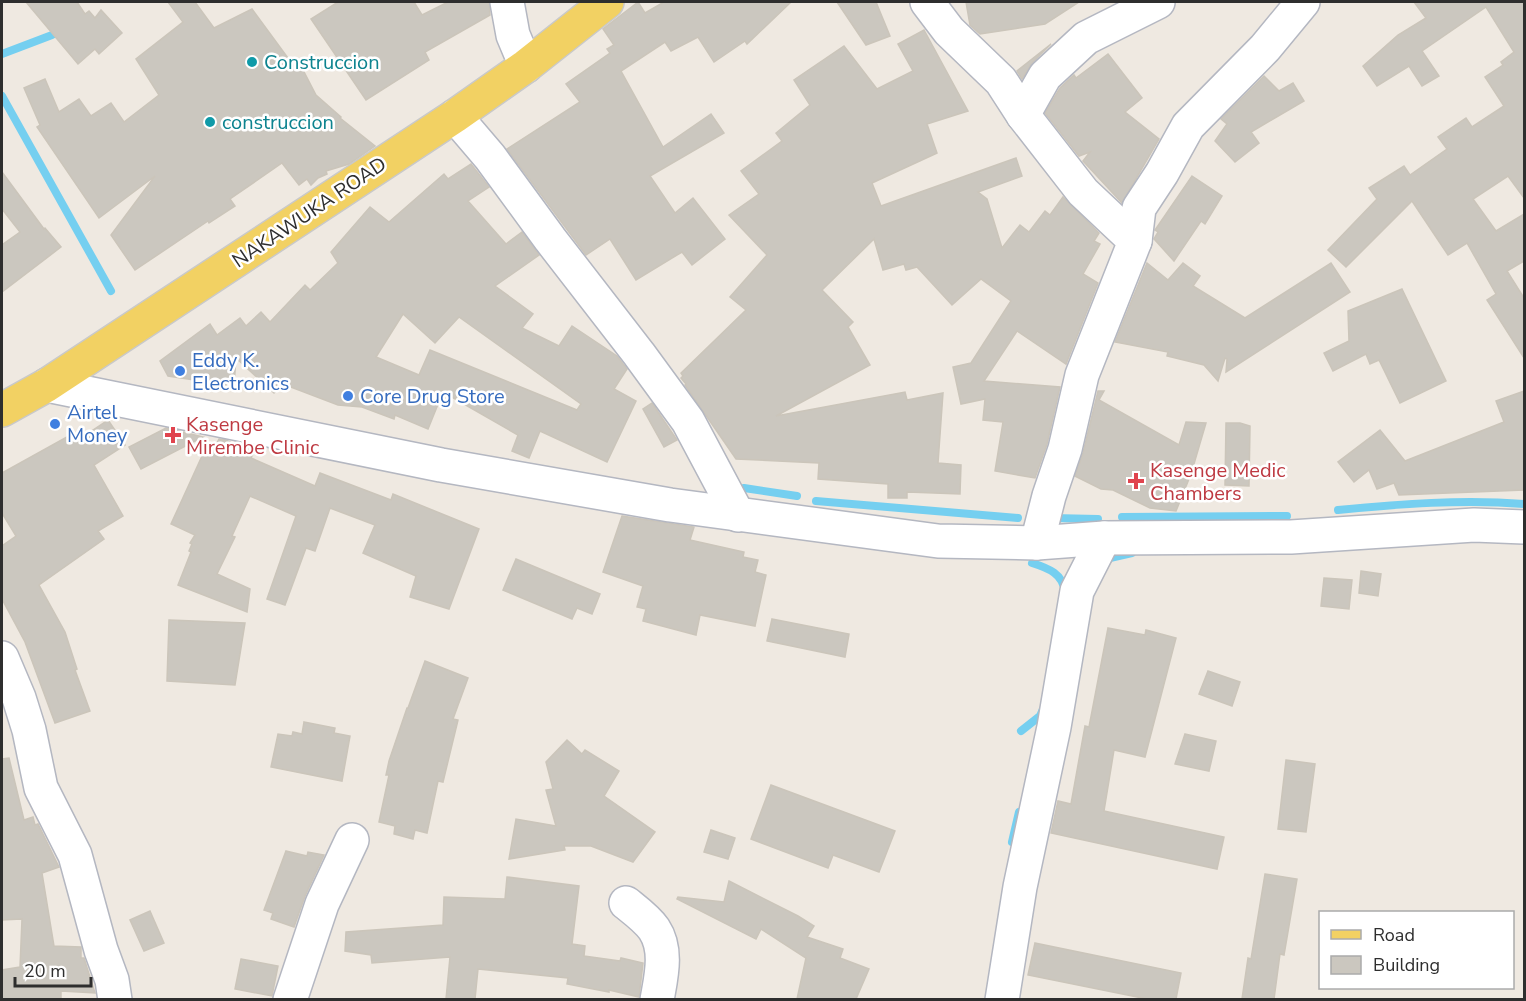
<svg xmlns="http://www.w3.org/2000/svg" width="1526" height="1001" font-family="'Nunito Sans',sans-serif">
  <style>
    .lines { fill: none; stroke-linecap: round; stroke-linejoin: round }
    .stream { stroke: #75cff0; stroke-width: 8 }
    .building { fill: #cbc7bf; stroke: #cbc5ba; stroke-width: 1.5; fill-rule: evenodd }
    .minor-casing { stroke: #b4b7c1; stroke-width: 36 }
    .major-casing { stroke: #c9c9c9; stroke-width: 36 }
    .minor { stroke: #fff; stroke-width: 33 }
    .major { stroke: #f2d163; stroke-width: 33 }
    .culture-dot { fill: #0f9aa8; stroke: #fff; stroke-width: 2 }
    .shop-dot { fill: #3f7fe0; stroke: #fff; stroke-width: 2 }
    .health-dot { fill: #e0444e; stroke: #fff; stroke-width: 2 }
    .labels { text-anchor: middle; stroke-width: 5; stroke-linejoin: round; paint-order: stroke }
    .culture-label { font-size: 20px; fill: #0d838f; stroke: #fff; text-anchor: start }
    .street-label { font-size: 20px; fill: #2e2e2e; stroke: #fff }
    .shop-label { font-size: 20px; fill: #366cbe; stroke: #fff; text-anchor: start }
    .health-label { font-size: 20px; fill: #be3a42; stroke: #fff; text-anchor: start }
  </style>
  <rect width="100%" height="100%" fill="#efe9e1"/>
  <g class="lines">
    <!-- stream -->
    <g class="stream">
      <polyline points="2,54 52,35"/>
      <polyline points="2,96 111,291"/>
      <polyline points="744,488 797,496"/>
      <polyline points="816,501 1018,518"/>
      <path d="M1338,510C1401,504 1462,499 1524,504"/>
      <polyline points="1122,517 1287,516"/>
      <polyline points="1052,518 1098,519"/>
      <path d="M1032,563C1048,568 1064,574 1065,593"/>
      <polyline points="1105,564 1110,558 1132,553"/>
      <polyline points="1021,731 1040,716 1043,709"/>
      <polyline points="1012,842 1019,812"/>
    </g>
  </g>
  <!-- building -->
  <g class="building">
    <polygon points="26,2 77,2 85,14 89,11 95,18 101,10 122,33 99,54 95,49 78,64"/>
    <polygon points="168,2 195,2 214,28 252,9 296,69 301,66 316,95 341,117 340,118 375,146 349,164 326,171 327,174 318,178 311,185 307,179 299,185 282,163 230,199 235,206 209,223 208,221 135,270 111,235 155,176 99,218 37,127 40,125 24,88 45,79 59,112 79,99 91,116 111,103 124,122 159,95 136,59 183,22"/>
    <polygon points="338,2 414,2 422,15 448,2 489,2 490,15 425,52 429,60 366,100 311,19"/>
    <polygon points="638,2 645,13 664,2 791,2 747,44 745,41 714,62 698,37 671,51 665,42 621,71 663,147 711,114 724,133 650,176 675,213 693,198 725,239 692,265 682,252 636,280 610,239 586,255 507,149 580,102 566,84 610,53 607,49 614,45 603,29"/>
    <polygon points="837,2 876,2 890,36 866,45"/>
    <polygon points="966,2 1079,2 1045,24 980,34 970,25"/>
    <polygon points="1414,2 1524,2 1524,198 1508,176 1473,199 1496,231 1524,214 1524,261 1507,271 1524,298 1524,358 1487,300 1496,294 1467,243 1448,255 1412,201 1346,267 1328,250 1377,199 1369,188 1404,166 1410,175 1447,149 1438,137 1466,118 1472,127 1504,106 1485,77 1503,65 1501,62 1514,52 1486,7 1422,51 1439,76 1422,86 1409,66 1377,86 1363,66 1398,35 1426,18"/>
    <polygon points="924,30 968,111 927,124 937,153 872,183 881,206 1016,158 1022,176 978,192 987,199 1002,248 1020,225 1029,232 1045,211 1050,215 1063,197 1099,233 1094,241 1100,244 1083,274 1098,283 1066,364 1017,331 984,381 1060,387 1047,444 1035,478 995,471 1003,422 983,420 985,399 961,404 953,367 971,363 1011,301 981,279 952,305 917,267 906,270 904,264 883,270 874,239 822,290 853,322 848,327 870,365 776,416 905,392 907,400 943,393 938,463 961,465 960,494 907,492 907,498 888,498 888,484 818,479 819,463 736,459 685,385 686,384 681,378 683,376 681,373 746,310 730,297 767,255 729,215 759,194 741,171 782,141 776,133 810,105 794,80 844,46 877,89 913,71 898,44"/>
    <polygon points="1051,44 1032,63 1022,79 1017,71"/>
    <polygon points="1108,54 1142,98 1125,112 1159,139 1122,203 1083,161 1090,152 1079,156 1045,113 1060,88 1074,75 1076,78"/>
    <polygon points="1264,76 1279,91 1293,83 1304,101 1251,132 1259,143 1235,162 1215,141 1227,124 1221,119"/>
    <path d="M471,164L489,187L468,201L506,244L522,232L539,255L495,286L533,314L522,328L559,346L572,326L617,356L627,369L614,389L636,401L607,462L540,431L529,458L512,451L518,435L443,392L428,429L395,415L394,419L362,407L338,405L283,384L274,393L236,358L234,386L168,376L160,361L210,324L217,335L240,318L246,326L261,312L270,322L305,285L310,290L338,263L331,252L370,207L389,222L444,174L448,179ZM403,314L435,343L459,317L581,404L577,410L430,350L419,375L376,357Z"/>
    <polygon points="2,172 44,229 45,228 61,247 2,292 2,245 20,232 2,209"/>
    <polygon points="1192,176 1222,196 1205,224 1201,221 1174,261 1154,239 1158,232 1155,230"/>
    <polygon points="1147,263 1168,280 1183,263 1200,276 1193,286 1245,318 1331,263 1350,292 1226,372 1227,359 1225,358 1218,381 1204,365 1167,356 1168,352 1115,342"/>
    <polygon points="1402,289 1446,381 1400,403 1379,360 1370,364 1366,354 1333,371 1324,353 1349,341 1348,311"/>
    <polygon points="1098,391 1104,391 1099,400 1179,445 1186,422 1206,423 1191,474 1176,511 1150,508 1113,490 1101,489 1075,476 1083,453"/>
    <polygon points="1524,391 1524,490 1399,495 1394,483 1377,489 1369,470 1354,482 1338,462 1380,430 1405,461 1504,422 1496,401"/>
    <polygon points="652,403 677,440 664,447 643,409"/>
    <polygon points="108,420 125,445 94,465 123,516 98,531 104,539 39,585 65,632 77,669 75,670 90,711 55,723 25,642 2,599 2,546 16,536 2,513 2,473 74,433 78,440"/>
    <polygon points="1226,423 1240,423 1250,426 1249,486 1225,485"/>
    <polygon points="166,428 203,437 141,469 129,447"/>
    <polygon points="219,439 226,440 253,454 251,458 315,486 320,473 391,500 393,494 479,529 449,609 410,597 416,576 363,553 375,525 330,508 315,551 306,548 285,605 267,599 296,516 250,496 232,536 235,537 217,574 250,589 247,612 178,585 191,552 189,551 192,544 190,543 195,535 171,524 207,445 211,454"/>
    <polygon points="622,516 694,527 690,540 744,552 743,557 758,560 755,572 766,575 755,626 700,615 696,635 643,621 646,609 637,607 643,586 603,572"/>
    <polygon points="516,559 600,594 592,614 577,608 572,619 503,590"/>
    <polygon points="1361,571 1381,574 1378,596 1359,593"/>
    <polygon points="1324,578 1352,580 1349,609 1321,606"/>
    <polygon points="772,619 849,634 845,657 767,641"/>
    <polygon points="169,620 245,623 235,685 167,681"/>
    <polygon points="1108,628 1145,635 1146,630 1176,638 1145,757 1114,750 1104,811 1224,837 1217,869 1051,833 1058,801 1071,804 1085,726 1089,727"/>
    <polygon points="425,661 468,678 453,719 458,720 443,782 438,781 427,833 415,830 413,839 394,834 395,826 379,822 389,775 386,775 389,761 407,708 408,708"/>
    <polygon points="1208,671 1240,682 1232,706 1199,694"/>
    <polygon points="304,722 335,728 334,733 350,736 342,781 271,767 278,734 292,736 293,732 302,734"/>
    <polygon points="1185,734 1216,741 1209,771 1175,764"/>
    <polygon points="567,740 582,754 585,750 619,771 604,796 655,832 633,862 591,846 564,846 565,850 509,859 516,819 556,826 546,790 553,789 546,762"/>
    <polygon points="9,758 24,820 33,817 35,825 38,824 59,867 42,873 54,946 81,947 81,958 84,958 95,993 61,991 61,999 2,999 2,970 20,967 22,919 2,920 2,759"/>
    <polygon points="1286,760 1315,764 1306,832 1278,829"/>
    <polygon points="771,785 895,831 879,872 833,855 828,868 751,839"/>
    <polygon points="711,830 735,838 728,859 704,852"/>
    <polygon points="286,851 307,856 308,852 324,855 305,896 294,927 271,919 273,913 264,910"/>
    <polygon points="1265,874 1297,879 1284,955 1280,954 1274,999 1242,999 1248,958 1251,959"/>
    <polygon points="507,877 579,886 572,944 585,946 584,956 620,961 621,958 643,963 639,997 609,990 609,992 567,984 568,978 478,969 475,999 446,999 450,957 372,963 371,955 345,951 346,932 443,925 444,897 505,899"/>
    <polygon points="729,881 798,916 814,926 807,937 843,949 840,958 869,969 856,999 797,999 806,958 761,929 756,939 677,899 678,897 724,902"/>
    <polygon points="150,911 164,943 144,951 130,920"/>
    <polygon points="1035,943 1181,973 1176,999 1147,999 1028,975"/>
    <polygon points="241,959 278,966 272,996 235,989"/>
  </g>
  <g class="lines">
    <defs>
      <g id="minor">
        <polyline points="507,2 513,35 526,66"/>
        <polyline points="927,2 949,31 1001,81 1023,115 1083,192 1135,241 1082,375 1065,449 1049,496 1037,543"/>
        <polyline points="1023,115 1045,76 1086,38 1158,2"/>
        <polyline points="455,116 490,157 550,239 639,354 688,421 738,515"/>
        <polyline points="1135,241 1139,208 1162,173 1188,126 1265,48 1303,2"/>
        <polyline points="47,385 441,465 670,505 938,541 1037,543 1104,538 1291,537 1474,525 1524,527"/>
        <polyline points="2,658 19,698 29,730 41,788 75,855 101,950 112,980 115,1000"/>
        <path d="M626,903C636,911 647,919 654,929C668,950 661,977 657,1000"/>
        <polyline points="290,1000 322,904 352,840"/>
        <polyline points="1002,1000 1020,887 1054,727 1077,591 1104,538"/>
      </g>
      <polyline id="major" points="2,410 47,385 455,116 526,66 607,2"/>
    </defs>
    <!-- minor casing -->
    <use href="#minor" class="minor-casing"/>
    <!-- major casing -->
    <use href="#major" class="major-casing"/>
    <!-- minor -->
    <use href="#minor" class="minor"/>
    <!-- major -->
    <use href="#major" class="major"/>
  </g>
  <!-- markers -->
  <g class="culture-dot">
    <circle cx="252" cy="62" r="6"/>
    <circle cx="210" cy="122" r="6"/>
  </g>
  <g class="shop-dot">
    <circle cx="180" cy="371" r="6"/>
    <circle cx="348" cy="396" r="6"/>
    <circle cx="55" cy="424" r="6"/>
  </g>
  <g class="health-dot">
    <path d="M170 426h6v6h6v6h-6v6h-6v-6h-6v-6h6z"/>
    <path d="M1133 472h6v6h6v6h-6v6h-6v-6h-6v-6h6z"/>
  </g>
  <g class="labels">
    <!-- culture labels -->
    <g class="culture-label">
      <text x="264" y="69">Construccion</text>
      <text x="222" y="129">construccion</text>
    </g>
    <!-- street labels -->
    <g class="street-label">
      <text transform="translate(309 212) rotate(-34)" y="7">NAKAWUKA ROAD</text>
    </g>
    <!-- shop labels -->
    <g class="shop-label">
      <text x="192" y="367">Eddy K.<tspan x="192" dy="23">Electronics</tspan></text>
      <text x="360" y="403">Core Drug Store</text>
      <text x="67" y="419">Airtel<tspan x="67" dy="23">Money</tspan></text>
    </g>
    <!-- health labels -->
    <g class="health-label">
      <text x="186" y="431">Kasenge<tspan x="186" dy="23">Mirembe Clinic</tspan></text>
      <text x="1150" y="477">Kasenge Medic<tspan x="1150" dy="23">Chambers</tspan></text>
    </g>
  </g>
  <!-- border -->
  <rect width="1526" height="1001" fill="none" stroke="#2e2e2e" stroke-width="6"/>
  <!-- legend -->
  <rect x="1319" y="911" width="195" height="78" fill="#ffffff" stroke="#ababab" stroke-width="1.5"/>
  <rect x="1331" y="930" width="30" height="9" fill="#f2d163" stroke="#ababab" stroke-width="1.5"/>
  <text x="1373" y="941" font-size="18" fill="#2e2e2e">Road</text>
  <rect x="1331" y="956" width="30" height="18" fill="#cbc7bf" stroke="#ababab" stroke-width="1.5"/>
  <text x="1373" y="971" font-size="18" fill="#2e2e2e">Building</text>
  <!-- scale -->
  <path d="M15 977v9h76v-9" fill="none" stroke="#2e2e2e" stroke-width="3"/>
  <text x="24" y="977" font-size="18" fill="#2e2e2e" stroke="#ffffff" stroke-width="4.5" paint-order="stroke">20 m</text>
</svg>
